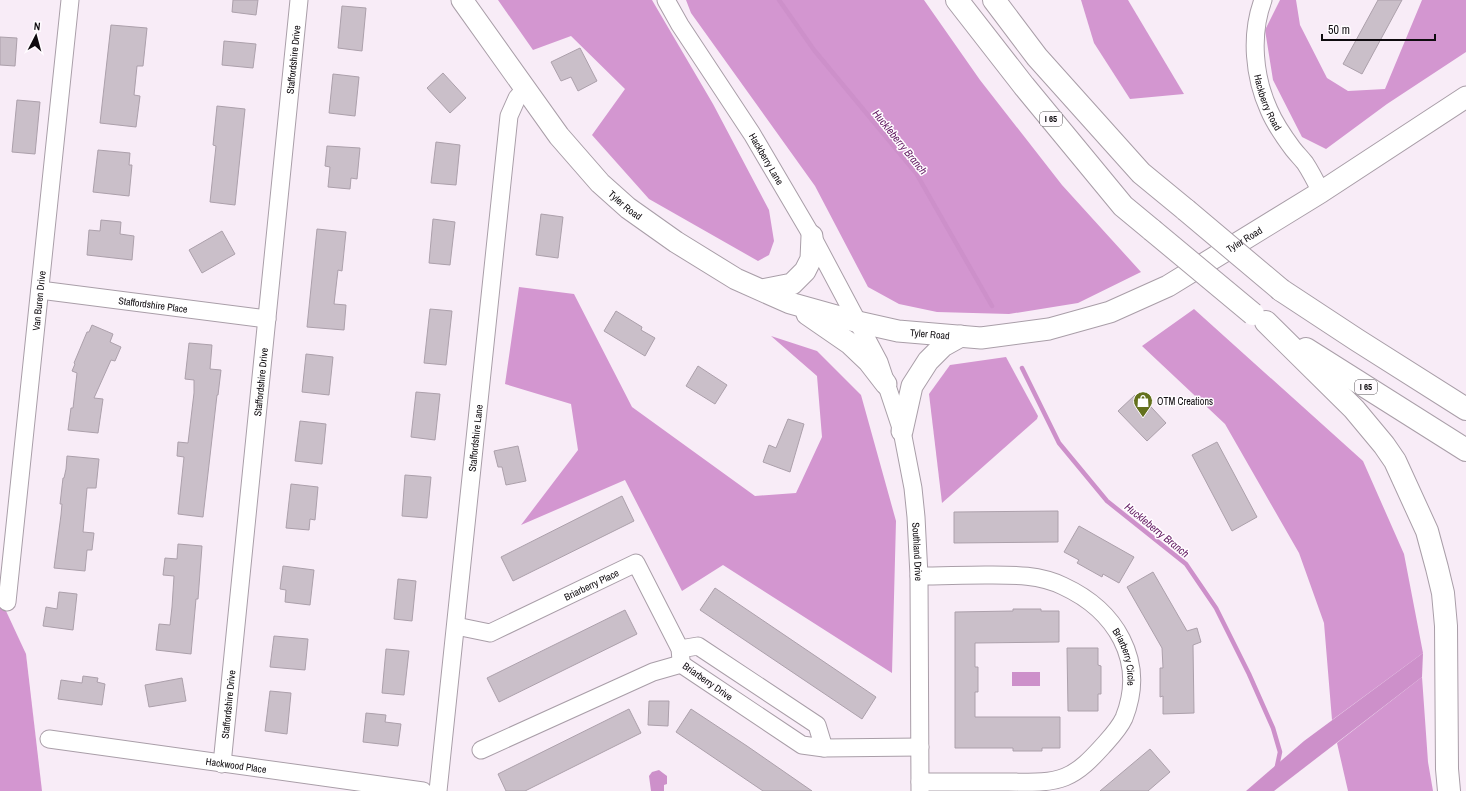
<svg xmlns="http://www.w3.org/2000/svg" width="1466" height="791" font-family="'Archivo Narrow',sans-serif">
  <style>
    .forest { fill: #d396d0 }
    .water { fill: #cd90ca }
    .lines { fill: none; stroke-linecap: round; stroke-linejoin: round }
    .stream { stroke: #cd90ca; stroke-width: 4.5 }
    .building { fill: #cabfc9; stroke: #aca0ab }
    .minor-casing { stroke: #a99ea8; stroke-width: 19 }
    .tertiary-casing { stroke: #a99ea8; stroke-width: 23 }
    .motorway-casing { stroke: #a99ea8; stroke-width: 24 }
    .minor { stroke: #fff; stroke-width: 17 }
    .tertiary { stroke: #fff; stroke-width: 21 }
    .motorway { stroke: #fff; stroke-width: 22 }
    .motorway-bridge-casing { stroke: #a99ea8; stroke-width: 24; stroke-linecap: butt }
    .motorway-bridge { stroke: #fff; stroke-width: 22 }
    .labels { text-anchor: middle; stroke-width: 3; stroke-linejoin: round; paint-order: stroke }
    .shield { fill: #fffcff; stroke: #575357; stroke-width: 1 }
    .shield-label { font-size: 9px; font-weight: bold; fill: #0f0b0f }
    .street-label { font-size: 10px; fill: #0f0b0f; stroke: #fffcff }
    .poi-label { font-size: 10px; fill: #0f0b0f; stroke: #fffcff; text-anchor: start }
    .water-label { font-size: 11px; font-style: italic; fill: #611860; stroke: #fffcff }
  </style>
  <rect width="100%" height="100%" fill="#f8ecf7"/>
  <!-- forest -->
  <g class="forest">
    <polygon points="498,0 652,0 713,104 769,210 774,241 769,255 758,261 649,199 592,135 625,89 571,36 533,50"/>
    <polygon points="686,0 924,0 980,80 1062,185 1141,272 1078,303 1009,314 937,312 899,304 868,287 815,186 691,13"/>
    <polygon points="1081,0 1128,0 1184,94 1130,99 1094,43"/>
    <polygon points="1280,0 1296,0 1300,25 1327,78 1348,91 1385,89 1422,0 1466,0 1466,52 1387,104 1326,149 1302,137 1273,80 1265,30"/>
    <polygon points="519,287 574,294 632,407 755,496 796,493 822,437 817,376 771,336 817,351 861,395 896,521 892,673 723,565 682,591 625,480 521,525 578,450 571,404 505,384"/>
    <polygon points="1194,309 1363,461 1404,554 1423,653 1332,720 1324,623 1299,553 1225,424 1142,346"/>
    <polygon points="1006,357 1038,416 1037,419 942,503 929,394 950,365"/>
    <polygon points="0,598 26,654 42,791 0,791"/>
    <polygon points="1422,677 1428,762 1433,791 1348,791 1337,743"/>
  </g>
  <!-- water -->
  <g class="water">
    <polygon points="1423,653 1422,677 1274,791 1246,791 1304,741"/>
    <rect x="1012" y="672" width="28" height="14"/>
    <polygon points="659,770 667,776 667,784 664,785 664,791 651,791 649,776 652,772"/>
  </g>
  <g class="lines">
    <!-- stream -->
    <g class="stream">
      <polyline points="779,0 814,50 916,173 992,306"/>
      <polyline points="1022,368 1059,443 1107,501 1186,564 1216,608 1249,674 1273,728 1280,752 1276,771"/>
    </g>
  </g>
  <!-- building -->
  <g class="building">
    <polygon points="233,0 258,0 256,15 232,12"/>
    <polygon points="1378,0 1402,0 1362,74 1343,64"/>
    <polygon points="342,6 366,8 362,51 338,48"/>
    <polygon points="111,25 147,28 143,66 137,66 134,95 140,96 136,127 100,123"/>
    <polygon points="0,37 17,38 15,66 0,65"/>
    <polygon points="224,41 256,44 253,68 222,65"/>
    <polygon points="580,48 597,81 578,91 571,77 561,81 551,62"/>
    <polygon points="443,73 466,98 450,113 427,88"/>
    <polygon points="333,74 359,77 355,116 329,113"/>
    <polygon points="17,100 40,102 35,154 12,152"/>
    <polygon points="217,106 245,109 235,205 210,202 216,146 213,145"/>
    <polygon points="436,142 460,145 456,185 431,183"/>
    <polygon points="327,146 360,148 357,179 351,178 350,189 328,187 330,167 325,166"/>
    <polygon points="98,150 130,153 129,165 132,165 129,196 93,192"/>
    <polygon points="541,214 563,217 558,258 536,255"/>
    <polygon points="433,219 455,222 450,265 429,263"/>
    <polygon points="101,220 121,222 120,234 134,236 132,260 87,255 89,230 100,231"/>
    <polygon points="317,229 346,232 342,271 338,270 334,304 346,305 344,330 307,327"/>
    <polygon points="222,231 235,254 202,273 189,250"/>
    <polygon points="430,309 452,311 446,365 424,363"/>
    <polygon points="616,311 642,327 641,330 655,338 645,356 604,331"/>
    <polygon points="92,325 113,334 110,342 121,347 115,361 111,360 94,398 103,399 98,433 68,430 71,408 73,408 77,373 72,371 75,364 74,363 87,332 89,332"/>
    <polygon points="189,343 212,345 210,369 221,370 218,395 217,395 203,517 178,514 184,457 177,456 178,442 188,443 194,393 194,380 185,379"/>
    <polygon points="306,354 333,357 329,395 302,392"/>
    <polygon points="698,366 727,385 715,404 686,386"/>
    <polygon points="416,392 440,394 435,440 411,437"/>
    <polygon points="1135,395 1136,397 1140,395 1166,423 1147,441 1118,411"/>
    <polygon points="788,419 804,424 790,472 763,462 769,445 776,448"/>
    <polygon points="300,421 326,424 322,464 295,461"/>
    <polygon points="1217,442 1257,517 1232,531 1192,455"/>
    <polygon points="518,446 526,481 506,485 502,467 498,467 494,451"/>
    <polygon points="67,456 99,459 96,488 87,488 83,532 94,533 92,550 87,550 85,571 54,568 61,515 62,504 60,504 63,478 64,478 66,469"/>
    <polygon points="405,475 431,477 427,518 402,516"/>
    <polygon points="291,484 318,487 315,520 310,519 309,530 286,528"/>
    <polygon points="622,496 634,521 513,581 501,557"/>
    <polygon points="1058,511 1058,542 954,543 954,512"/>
    <polygon points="1079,526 1134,557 1119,583 1103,574 1102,577 1077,563 1079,560 1064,552"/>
    <polygon points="178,544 202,546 198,599 196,599 191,654 156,650 159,624 170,625 172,607 174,576 163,575 165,558 177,559"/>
    <polygon points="283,566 314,570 310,605 285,602 286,590 280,589"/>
    <polygon points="1153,572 1187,631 1197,628 1201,642 1193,645 1194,713 1163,714 1163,696 1160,697 1160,668 1163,668 1162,648 1127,587"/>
    <polygon points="398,579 416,581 412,621 394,619"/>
    <polygon points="715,588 876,697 862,719 700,610"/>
    <polygon points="59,592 77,594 73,630 43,626 46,607 57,609"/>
    <polygon points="1013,609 1041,609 1041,611 1059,611 1059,642 975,643 975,667 978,667 978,692 975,692 975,717 1060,717 1060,748 1042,748 1042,751 1013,751 1013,748 955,748 955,612 1013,611"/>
    <polygon points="625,610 637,634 499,702 487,678"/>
    <polygon points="274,636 308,639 305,670 270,667"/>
    <polygon points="1067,648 1098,648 1098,665 1101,666 1101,694 1098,694 1098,711 1068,711"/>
    <polygon points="386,649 409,651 404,695 382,693"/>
    <polygon points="83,676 98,678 97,682 105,684 102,705 58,699 61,680 82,683"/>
    <polygon points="182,678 186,701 149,707 145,685"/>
    <polygon points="270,691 291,693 287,734 265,731"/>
    <polygon points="649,701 669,701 668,726 648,725"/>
    <polygon points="629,709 641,733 525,791 506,791 498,774"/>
    <polygon points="691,709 747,746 812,791 763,791 676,732"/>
    <polygon points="366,713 386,715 385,722 401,724 398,746 363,742"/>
    <polygon points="1150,749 1170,772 1148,791 1100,791"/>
  </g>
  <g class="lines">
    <defs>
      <g id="minor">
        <path id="s1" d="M666,0L680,25L752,134L812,236L879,362L902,431L913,488L916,517L919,576L920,791"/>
        <path id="s2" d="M1263,0C1250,35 1254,77 1269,110C1275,124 1284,137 1293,149C1297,154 1301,158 1305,163C1311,172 1316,182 1321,192"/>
        <path id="s3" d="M40,290L267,319"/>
        <path id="s4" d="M919,576C941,576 963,575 985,575C1011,575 1038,574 1063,586C1115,610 1147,660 1124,718C1119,729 1110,738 1102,747C1092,758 1080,771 1065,777C1047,784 1027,782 1008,782C979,782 950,782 920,782"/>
        <path id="s5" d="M7,602L70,0"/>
        <path id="s6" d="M456,626L490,633L636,563L680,649L681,660"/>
        <polyline points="680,649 698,646 817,725 824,748 802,745 681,664"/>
        <path id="s7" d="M49,739L423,791"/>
        <polyline points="824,748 920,747"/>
        <polyline points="481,750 653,672 681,664"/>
        <path id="s8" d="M222,764L299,0"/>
        <path id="s9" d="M438,791L509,116L517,98L525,89"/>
      </g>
      <g id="tertiary">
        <path id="s10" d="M462,0L559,136L600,183L628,208L676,242L736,279L790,303L858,322L898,331L981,338L1049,329L1110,312L1168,286L1321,192L1466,97"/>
        <polyline points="762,290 792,284 805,271 811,259 812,236"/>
        <polyline points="807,314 849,343 869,362 886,384"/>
        <polyline points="902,431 912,386 928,361 943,346 961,336"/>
      </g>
      <g id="motorway">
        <polyline points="957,0 1024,86 1123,206 1152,230"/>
        <polyline points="994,0 1037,57 1141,173 1186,210"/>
        <polyline points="1281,290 1357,340 1466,409"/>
        <polyline points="1266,322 1354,409 1384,445 1395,461 1427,531 1437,568 1443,593 1446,626 1447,769 1449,791"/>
        <polyline points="1306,349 1466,450"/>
      </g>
    </defs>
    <!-- minor casing -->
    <use href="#minor" class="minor-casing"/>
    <!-- tertiary casing -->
    <use href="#tertiary" class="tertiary-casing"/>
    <!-- motorway casing -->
    <use href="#motorway" class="motorway-casing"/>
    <!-- minor -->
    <use href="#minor" class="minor"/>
    <!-- tertiary -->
    <use href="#tertiary" class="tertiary"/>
    <!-- motorway -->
    <use href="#motorway" class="motorway"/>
    <defs>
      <g id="motorway-bridge">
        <polyline points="1186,210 1281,290"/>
        <polyline points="1152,230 1253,314"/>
      </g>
    </defs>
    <!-- motorway-bridge casing -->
    <use href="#motorway-bridge" class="motorway-bridge-casing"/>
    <!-- motorway-bridge -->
    <use href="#motorway-bridge" class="motorway-bridge"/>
  </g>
  <!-- icons -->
  <defs>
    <symbol id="shop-pin" viewBox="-11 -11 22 30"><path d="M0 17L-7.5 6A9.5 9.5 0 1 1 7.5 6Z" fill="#64711d" stroke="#fffcff"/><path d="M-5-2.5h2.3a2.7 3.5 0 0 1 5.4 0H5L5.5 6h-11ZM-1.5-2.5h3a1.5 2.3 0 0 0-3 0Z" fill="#fff"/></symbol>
  </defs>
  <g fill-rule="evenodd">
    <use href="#shop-pin" x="1132" y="390" width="22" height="30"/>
  </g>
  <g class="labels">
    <!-- shield labels -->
    <g class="shield">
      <rect x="1040" y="112" width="22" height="14" rx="3"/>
      <rect x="1355" y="380" width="22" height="14" rx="3"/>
    </g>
    <g class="shield-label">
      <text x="1051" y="122">I 65</text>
      <text x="1366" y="390">I 65</text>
    </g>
    <!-- street labels -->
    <g class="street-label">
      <text dy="4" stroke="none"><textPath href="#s8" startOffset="708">Staffordshire Drive</textPath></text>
      <text dy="4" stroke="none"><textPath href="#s2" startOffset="105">Hackberry Road</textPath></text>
      <text dy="4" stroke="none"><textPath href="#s1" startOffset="188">Hackberry Lane</textPath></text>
      <text dy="4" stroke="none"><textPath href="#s10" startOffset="263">Tyler Road</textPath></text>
      <text dy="4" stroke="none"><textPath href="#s10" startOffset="935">Tyler Road</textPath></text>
      <text dy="4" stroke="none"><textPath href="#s5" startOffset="303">Van Buren Drive</textPath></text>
      <text dy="4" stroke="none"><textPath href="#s3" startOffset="114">Staffordshire Place</textPath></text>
      <text dy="4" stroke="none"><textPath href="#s10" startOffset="599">Tyler Road</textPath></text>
      <text dy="4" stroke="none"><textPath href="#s8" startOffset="384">Staffordshire Drive</textPath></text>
      <text dy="4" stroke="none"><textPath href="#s9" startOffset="355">Staffordshire Lane</textPath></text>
      <text dy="4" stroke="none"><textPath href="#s1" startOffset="615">Southland Drive</textPath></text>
      <text dy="4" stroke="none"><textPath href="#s6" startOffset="147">Briarberry Place</textPath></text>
      <text dy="4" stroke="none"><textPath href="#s4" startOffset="244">Briarberry Circle</textPath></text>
      <text transform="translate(708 681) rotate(35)" y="4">Briarberry Drive</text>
      <text dy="4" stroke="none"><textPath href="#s8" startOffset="60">Staffordshire Drive</textPath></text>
      <text dy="4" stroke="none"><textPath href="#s7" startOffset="189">Hackwood Place</textPath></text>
    </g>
    <!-- poi labels -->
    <g class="poi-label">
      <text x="1157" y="405">OTM Creations</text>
    </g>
    <!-- water labels -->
    <g class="water-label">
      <text transform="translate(900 142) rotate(51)" y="4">Huckleberry Branch</text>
      <text transform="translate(1157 530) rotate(39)" y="4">Huckleberry Branch</text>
    </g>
  </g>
  <!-- north arrow -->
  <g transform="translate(36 36) rotate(6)" stroke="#fffcff" stroke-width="3" paint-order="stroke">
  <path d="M0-3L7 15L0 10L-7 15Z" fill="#0f0b0f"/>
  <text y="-6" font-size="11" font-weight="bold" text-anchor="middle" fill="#0f0b0f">N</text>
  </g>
  <!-- scale -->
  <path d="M1322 34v6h113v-6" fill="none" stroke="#0f0b0f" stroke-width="2"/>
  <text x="1328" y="34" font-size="12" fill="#0f0b0f" stroke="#fffcff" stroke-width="3" paint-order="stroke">50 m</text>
</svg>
